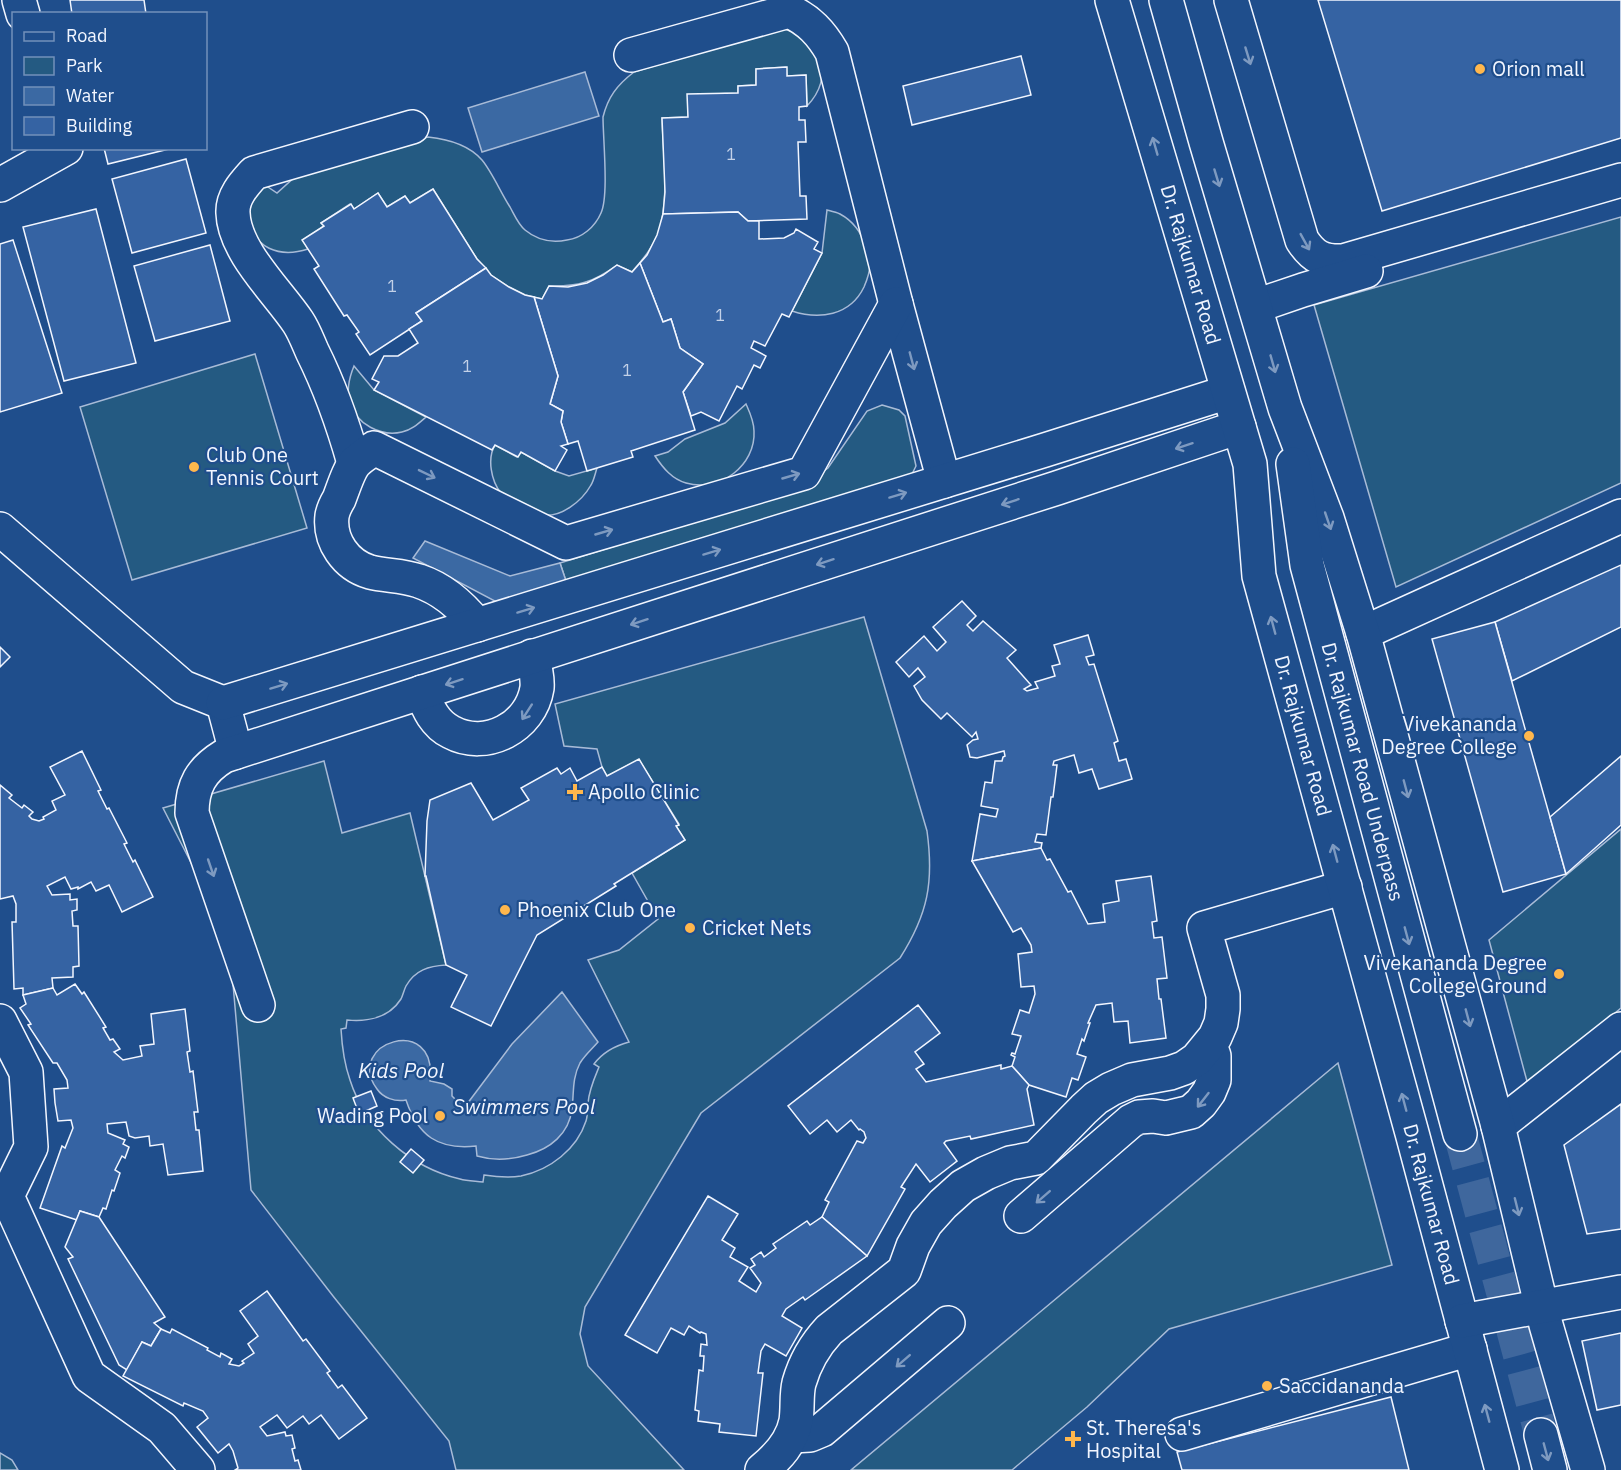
<svg xmlns="http://www.w3.org/2000/svg" width="1621" height="1470" font-family="'IBM Plex Sans',sans-serif">
  <style>
    .green { fill: #245a82; stroke: #a8bbd7; stroke-width: 1.5 }
    .water { fill: #3b69a3; stroke: #a8bbd7; stroke-width: 1.5 }
    .building { fill: #3563a3; stroke: #f2f6ff; stroke-width: 1.5 }
    .lines { fill: none; stroke-linecap: round; stroke-linejoin: round }
    .major-tunnel { stroke: #3f679d; stroke-width: 33; stroke-dasharray: 33 16; stroke-linecap: butt }
    .minor-casing { stroke: #f2f6ff; stroke-width: 36 }
    .major-casing { stroke: #f2f6ff; stroke-width: 36 }
    .minor { stroke: #1f4e8c; stroke-width: 33 }
    .major { stroke: #1f4e8c; stroke-width: 33 }
    .oneway { stroke: #7e9ac0 }
    .poi-dot { fill: #ffb74d; stroke: #1f4e8c; stroke-width: 2 }
    .labels { text-anchor: middle; stroke-width: 4.5; stroke-linejoin: round; paint-order: stroke }
    .number-label { font-size: 16px; fill: #c3d1e8 }
    .poi-label { font-size: 20px; fill: #f2f6ff; stroke: #1f4e8c; text-anchor: start }
    .street-label { font-size: 20px; fill: #f2f6ff; stroke: #1f4e8c }
    .water-label { font-size: 21px; font-style: italic; fill: #f2f6ff; stroke: #1f4e8c }
  </style>
  <rect width="100%" height="100%" fill="#1f4e8c"/>
  <!-- green -->
  <g class="green">
    <path d="M784,29C823,39 835,77 807,106L806,75L787,76L786,67L756,69V85L738,86V93L688,95V117L662,118C663,155 670,199 658,234C652,249 642,260 632,272L617,265C594,282 577,287 549,286L542,299L525,295L509,287L491,275L477,259L433,189L410,203L405,196L387,207L378,193L354,209L350,204L321,223L324,226L303,240L308,249C280,258 252,249 249,216C248,212 247,206 248,202C250,195 256,188 259,181L277,193L296,176L428,137C447,139 469,145 482,160C492,172 501,193 510,207C514,214 518,224 525,230C537,240 552,243 567,240C582,238 595,227 601,213C609,196 603,139 603,117C608,97 617,85 634,72L759,34Z"/>
    <path d="M827,210C831,211 836,212 840,214C853,221 862,233 865,246C867,252 870,259 870,264C870,272 867,280 864,287C850,316 819,320 792,311L822,253Z"/>
    <polygon points="1621,217 1621,483 1396,587 1314,305"/>
    <polygon points="255,354 307,528 132,580 80,407"/>
    <path d="M354,366L374,390L426,417C419,423 412,430 402,432C381,437 356,424 350,403C346,390 349,378 354,366Z"/>
    <path d="M746,404C750,413 754,421 754,431C756,465 720,493 686,483C672,479 663,468 655,456L668,452L685,439L725,423Z"/>
    <polygon points="882,405 899,410 905,416 916,466 911,476 569,590 560,563 797,490 828,468 867,411"/>
    <path d="M495,445L517,457L521,452L555,471L569,476L597,468C595,474 594,480 591,485C582,501 561,518 542,515C535,514 527,507 521,504C515,501 505,498 501,493C491,481 487,458 495,445Z"/>
    <path d="M864,617L927,831C934,882 928,914 900,958L701,1113L585,1307L580,1334L588,1366L684,1470H456L449,1441L333,1296L251,1190L231,961L203,886L163,808L324,761L342,833L410,813L446,965C429,966 415,970 406,986C404,990 403,995 401,999C389,1018 367,1022 347,1020L346,1028L341,1029C342,1047 344,1063 350,1080C365,1128 411,1168 460,1179C467,1181 475,1181 483,1182L484,1175C497,1177 509,1178 521,1176C550,1170 577,1149 586,1121C588,1115 587,1109 588,1103C589,1090 594,1079 599,1067L594,1064C603,1052 614,1046 629,1042L588,960L619,950L658,919L632,873L685,840L676,826L679,824L639,760L607,776L602,767L597,749L564,746L555,704Z"/>
    <polygon points="1621,829 1621,1008 1528,1085 1489,940"/>
    <polygon points="1338,1063 1392,1265 1169,1329 1087,1407 1012,1470 851,1470"/>
    <polygon points="0,1453 12,1460 18,1470 0,1470"/>
  </g>
  <!-- water -->
  <g class="water">
    <polygon points="585,72 599,116 482,152 468,108"/>
    <polygon points="425,541 510,576 560,563 569,590 508,608 413,558"/>
    <path d="M562,992L598,1042C592,1049 585,1055 580,1063C572,1078 574,1093 572,1109C569,1134 550,1149 527,1155C510,1160 494,1161 477,1156L476,1146C438,1150 418,1136 406,1100C395,1102 383,1098 377,1089C343,1043 438,1012 430,1081L444,1084L452,1089V1096L464,1108L512,1044Z"/>
  </g>
  <!-- building -->
  <g class="building">
    <polygon points="70,0 144,0 146,14 72,14"/>
    <polygon points="1318,0 1621,0 1621,138 1382,211"/>
    <polygon points="1021,56 1031,95 912,125 903,86"/>
    <polygon points="787,67 787,76 806,75 807,106 799,107 799,120 805,120 806,142 798,142 800,196 806,196 807,219 748,221 738,212 663,214 665,192 662,118 688,117 687,94 738,93 738,86 756,85 756,69"/>
    <polygon points="104,148 173,148 108,164"/>
    <polygon points="186,159 206,233 132,253 112,179"/>
    <polygon points="433,189 477,259 486,268 416,313 422,321 370,355 356,334 359,332 347,315 344,316 314,269 319,266 302,240 324,226 321,223 351,204 354,209 378,193 387,207 405,196 410,203"/>
    <polygon points="96,209 136,363 64,381 23,227"/>
    <polygon points="738,212 748,221 759,221 759,239 784,238 794,233 796,229 818,242 814,249 822,253 789,317 782,314 765,346 754,341 751,348 766,356 760,368 754,365 742,389 737,386 719,421 701,412 691,416 683,392 703,364 680,348 671,319 663,322 640,263 647,255 657,235 663,214"/>
    <polygon points="13,240 62,393 0,412 0,244"/>
    <polygon points="210,245 230,321 155,341 134,266"/>
    <polygon points="640,263 663,322 671,319 680,348 703,364 683,392 695,430 631,451 633,457 587,471 578,441 568,444 561,422 563,411 550,404 558,376 534,297 542,299 549,286 568,287 587,283 603,275 617,265 632,272"/>
    <polygon points="486,268 491,275 509,287 525,295 534,297 558,376 550,404 563,411 561,422 568,444 561,446 567,450 555,471 521,452 518,457 495,445 492,450 374,390 379,382 372,379 384,356 398,356 418,343 409,329 422,321 416,313"/>
    <polygon points="1621,565 1621,627 1512,681 1495,622"/>
    <polygon points="962,601 976,616 967,625 973,631 983,621 1016,650 1007,658 1031,685 1024,689 1027,691 1038,688 1035,682 1055,676 1052,666 1060,664 1054,645 1088,635 1094,655 1086,657 1089,665 1094,664 1118,741 1114,743 1119,761 1126,759 1132,779 1099,789 1092,769 1079,773 1074,755 1054,761 1053,765 1057,765 1053,797 1051,797 1046,835 1037,834 1035,842 1042,843 1041,848 972,861 980,814 996,817 998,809 981,806 985,782 992,783 995,761 1002,761 1003,757 1005,756 1004,751 977,758 970,757 967,745 973,740 978,739 976,732 972,737 947,713 941,719 922,700 914,686 925,677 918,668 909,677 896,662 924,636 937,651 946,642 933,627"/>
    <polygon points="1495,622 1566,874 1503,892 1432,639"/>
    <polygon points="0,647 10,657 0,667"/>
    <polygon points="82,751 101,790 98,791 107,809 109,808 127,843 124,844 133,862 135,860 153,897 122,912 109,885 96,891 91,882 78,889 78,887 71,889 65,877 47,886 52,895 70,894 70,900 77,899 77,910 72,911 73,926 78,926 79,966 73,967 73,977 52,978 53,988 23,995 23,988 14,989 12,922 16,922 16,904 13,896 0,899 0,785 12,795 9,798 22,808 24,805 33,812 29,816 32,819 39,821 44,819 43,817 56,810 52,801 65,795 50,767"/>
    <polygon points="1621,756 1621,825 1566,874 1550,817"/>
    <polygon points="639,759 679,825 676,826 685,840 614,884 616,886 537,935 491,1026 451,1007 467,975 446,965 426,876 425,876 427,821 430,800 471,783 493,820 529,800 521,788 557,768 561,774 570,768 577,781 602,767 607,776"/>
    <polygon points="1041,848 1047,860 1050,859 1068,892 1071,891 1088,924 1105,922 1103,904 1119,901 1116,881 1151,876 1157,921 1152,922 1154,938 1162,937 1167,978 1157,979 1159,999 1161,999 1166,1038 1130,1043 1128,1021 1114,1022 1112,1003 1096,1005 1088,1023 1090,1023 1084,1041 1082,1039 1077,1054 1086,1057 1078,1080 1072,1078 1066,1097 1029,1085 1012,1066 1015,1057 1011,1055 1012,1053 1015,1054 1021,1036 1012,1034 1020,1010 1029,1013 1035,994 1034,986 1021,987 1018,954 1032,952 1031,945 1021,928 1013,932 972,861"/>
    <polygon points="75,984 82,994 84,992 106,1027 103,1028 110,1040 113,1039 120,1049 114,1052 123,1060 142,1056 140,1046 154,1044 151,1014 185,1009 190,1051 187,1052 190,1072 193,1071 198,1112 194,1112 196,1130 199,1130 203,1171 168,1175 163,1144 150,1146 149,1136 135,1138 129,1136 126,1122 107,1124 108,1133 125,1140 123,1144 129,1147 125,1158 122,1156 115,1170 120,1173 114,1191 112,1190 106,1209 103,1208 99,1217 80,1211 77,1220 40,1208 62,1146 65,1148 73,1128 71,1120 58,1121 55,1103 54,1089 68,1088 67,1080 57,1063 53,1063 28,1025 31,1024 20,1008 26,1004 23,995 53,988 57,995"/>
    <polygon points="918,1005 940,1033 915,1052 924,1064 916,1069 926,1082 1001,1065 1001,1069 1012,1066 1029,1085 1027,1089 1034,1125 971,1139 970,1136 946,1141 944,1143 957,1161 930,1182 916,1164 901,1187 905,1189 867,1256 822,1217 829,1202 825,1200 857,1141 863,1143 866,1138 864,1132 860,1129 859,1130 851,1120 837,1132 827,1120 810,1134 788,1106"/>
    <polygon points="371,1091 377,1106 359,1114 353,1098"/>
    <polygon points="1621,1104 1621,1229 1587,1234 1564,1145"/>
    <polygon points="411,1149 424,1160 413,1173 400,1162"/>
    <polygon points="708,1196 738,1214 722,1240 735,1248 730,1257 748,1267 739,1281 756,1292 761,1283 750,1268 755,1265 751,1259 761,1252 764,1257 776,1248 773,1244 807,1221 810,1225 822,1217 867,1256 805,1300 803,1297 786,1309 782,1316 802,1328 786,1356 765,1344 761,1351 758,1373 763,1373 756,1436 719,1432 720,1424 698,1421 699,1411 695,1410 699,1370 703,1371 704,1356 700,1356 701,1344 707,1345 706,1334 701,1332 700,1333 689,1326 684,1335 671,1328 657,1353 625,1335"/>
    <polygon points="80,1211 99,1217 165,1317 154,1323 161,1329 151,1346 142,1342 127,1370 119,1365 68,1259 73,1257 65,1247"/>
    <polygon points="267,1291 303,1341 306,1339 330,1371 327,1373 338,1388 342,1385 367,1418 339,1439 321,1415 309,1424 303,1416 287,1428 277,1415 260,1427 267,1436 285,1432 286,1436 292,1435 295,1448 292,1449 295,1461 298,1460 301,1470 235,1470 238,1468 233,1451 229,1444 218,1453 197,1427 208,1418 203,1411 184,1403 183,1406 123,1376 142,1342 151,1346 161,1329 170,1333 172,1329 208,1348 207,1350 220,1357 221,1353 232,1359 229,1364 239,1366 244,1363 242,1361 254,1353 248,1344 258,1336 240,1311"/>
    <polygon points="1621,1333 1621,1405 1597,1410 1582,1341"/>
    <polygon points="1391,1397 1409,1470 1182,1470 1177,1452"/>
  </g>
  <g class="lines">
    <!-- major-tunnel -->
    <polyline class="major-tunnel" points="1460,1134 1541,1435"/>
    <defs>
      <g id="minor">
        <polyline points="19,0 23,14"/>
        <path d="M1231,0L1302,240C1313,257 1323,262 1343,261L1621,180"/>
        <path d="M631,55L789,11C809,20 821,33 832,52L896,304L944,481"/>
        <polyline points="0,185 66,148"/>
        <polyline points="1256,306 1303,290 1366,271"/>
        <path d="M354,463C343,424 330,387 312,351C308,342 304,331 298,322C278,292 234,251 233,213C232,197 244,184 254,173L412,127"/>
        <polyline points="0,529 183,687 223,703 236,752"/>
        <path d="M477,625C461,605 443,589 419,581C403,575 386,576 370,572C346,565 329,541 332,516C333,510 336,504 339,499C343,489 349,469 356,462C361,457 368,453 374,448L566,543L804,473L896,304"/>
        <polyline points="1363,633 1621,516"/>
        <path d="M422,692C428,709 435,724 451,732C486,751 531,727 537,688C538,677 535,666 532,656"/>
        <polyline points="223,703 1045,450 1228,392"/>
        <path d="M258,1005L192,813C192,786 201,770 224,756L1057,488L1239,427"/>
        <polyline points="0,1021 26,1072 31,1147 7,1196 89,1376 162,1428 198,1470"/>
        <polyline points="1498,1126 1621,1029"/>
        <polyline points="1021,1216 1131,1121 1139,1117 1153,1116 1166,1118 1191,1112 1201,1103 1209,1092 1214,1080 1214,1056 1210,1045"/>
        <polyline points="1182,1434 1470,1349"/>
        <polyline points="792,1436 810,1435 822,1430 948,1323"/>
        <path d="M762,1470C778,1457 792,1442 796,1421C798,1408 796,1395 799,1383C805,1362 815,1345 829,1330L904,1271L913,1246L926,1223L943,1204L963,1186L986,1173L1010,1163L1036,1158L1084,1109L1096,1098L1111,1089L1132,1080L1170,1073L1184,1068L1197,1059L1215,1037L1221,1023L1223,1009V995L1204,928L1345,887"/>
      </g>
      <g id="major">
        <path id="s1" d="M1112,0L1250,464L1259,576L1412,1133L1502,1470"/>
        <polyline points="1166,0 1206,142 1285,408 1327,518 1363,633 1498,1126 1546,1325 1588,1470"/>
        <path id="s2" d="M1293,464L1307,565L1460,1134"/>
        <polyline points="1462,1321 1621,1292"/>
        <polyline points="1541,1435 1550,1470"/>
      </g>
    </defs>
    <!-- minor casing -->
    <use href="#minor" class="minor-casing"/>
    <!-- major casing -->
    <use href="#major" class="major-casing"/>
    <!-- minor -->
    <use href="#minor" class="minor"/>
    <!-- major -->
    <use href="#major" class="major"/>
  </g>
  <!-- one-way arrows -->
  <defs><path id="oneway-shaft" d="M-6 0H5M1.5-3L5.5 0L1.5 3" fill="none" stroke-width="1.6" stroke-linecap="round" stroke-linejoin="round" transform="scale(1.5)"/></defs>
  <g class="oneway">
    <use href="#oneway-shaft" transform="translate(1248 56) rotate(73)"/>
    <use href="#oneway-shaft" transform="translate(1155 146) rotate(-106)"/>
    <use href="#oneway-shaft" transform="translate(1217 178) rotate(73)"/>
    <use href="#oneway-shaft" transform="translate(1305 242) rotate(61)"/>
    <use href="#oneway-shaft" transform="translate(912 361) rotate(75)"/>
    <use href="#oneway-shaft" transform="translate(1273 364) rotate(74)"/>
    <use href="#oneway-shaft" transform="translate(1184 446) rotate(162)"/>
    <use href="#oneway-shaft" transform="translate(427 474) rotate(26)"/>
    <use href="#oneway-shaft" transform="translate(791 476) rotate(-16)"/>
    <use href="#oneway-shaft" transform="translate(898 495) rotate(-17)"/>
    <use href="#oneway-shaft" transform="translate(1010 502) rotate(162)"/>
    <use href="#oneway-shaft" transform="translate(1328 521) rotate(71)"/>
    <use href="#oneway-shaft" transform="translate(604 532) rotate(-16)"/>
    <use href="#oneway-shaft" transform="translate(712 552) rotate(-17)"/>
    <use href="#oneway-shaft" transform="translate(825 562) rotate(162)"/>
    <use href="#oneway-shaft" transform="translate(526 610) rotate(-17)"/>
    <use href="#oneway-shaft" transform="translate(639 622) rotate(162)"/>
    <use href="#oneway-shaft" transform="translate(1273 625) rotate(-105)"/>
    <use href="#oneway-shaft" transform="translate(454 682) rotate(162)"/>
    <use href="#oneway-shaft" transform="translate(279 686) rotate(-17)"/>
    <use href="#oneway-shaft" transform="translate(527 712) rotate(123)"/>
    <use href="#oneway-shaft" transform="translate(1406 789) rotate(75)"/>
    <use href="#oneway-shaft" transform="translate(1335 853) rotate(-105)"/>
    <use href="#oneway-shaft" transform="translate(211 868) rotate(71)"/>
    <use href="#oneway-shaft" transform="translate(1407 936) rotate(75)"/>
    <use href="#oneway-shaft" transform="translate(1468 1018) rotate(75)"/>
    <use href="#oneway-shaft" transform="translate(1203 1100) rotate(128)"/>
    <use href="#oneway-shaft" transform="translate(1404 1102) rotate(-105)"/>
    <use href="#oneway-shaft" transform="translate(1043 1197) rotate(139)"/>
    <use href="#oneway-shaft" transform="translate(1517 1207) rotate(76)"/>
    <use href="#oneway-shaft" transform="translate(903 1361) rotate(139)"/>
    <use href="#oneway-shaft" transform="translate(1487 1413) rotate(-105)"/>
    <use href="#oneway-shaft" transform="translate(1546 1452) rotate(75)"/>
  </g>
  <!-- markers -->
  <g class="poi-dot">
    <circle cx="1480" cy="69" r="6"/>
    <circle cx="194" cy="467" r="6"/>
    <circle cx="1529" cy="736" r="6"/>
    <path d="M572 783h6v6h6v6h-6v6h-6v-6h-6v-6h6z"/>
    <circle cx="505" cy="910" r="6"/>
    <circle cx="690" cy="928" r="6"/>
    <circle cx="1559" cy="974" r="6"/>
    <circle cx="440" cy="1116" r="6"/>
    <circle cx="1267" cy="1386" r="6"/>
    <path d="M1070 1430h6v6h6v6h-6v6h-6v-6h-6v-6h6z"/>
  </g>
  <g class="labels">
    <!-- number labels -->
    <g class="number-label">
      <text x="731" y="160">1</text>
      <text x="392" y="292">1</text>
      <text x="720" y="321">1</text>
      <text x="467" y="372">1</text>
      <text x="627" y="376">1</text>
    </g>
    <!-- poi labels -->
    <g class="poi-label">
      <text x="1492" y="76">Orion mall</text>
      <text x="206" y="462">Club One<tspan x="206" dy="23">Tennis Court</tspan></text>
      <text x="1517" y="731" text-anchor="end">Vivekananda<tspan x="1517" dy="23">Degree College</tspan></text>
      <text x="588" y="799">Apollo Clinic</text>
      <text x="517" y="917">Phoenix Club One</text>
      <text x="702" y="935">Cricket Nets</text>
      <text x="1547" y="970" text-anchor="end">Vivekananda Degree<tspan x="1547" dy="23">College Ground</tspan></text>
      <text x="428" y="1123" text-anchor="end">Wading Pool</text>
      <text x="1279" y="1393">Saccidananda</text>
      <text x="1086" y="1435">St. Theresa's<tspan x="1086" dy="23">Hospital</tspan></text>
    </g>
    <!-- street labels -->
    <g class="street-label">
      <text dy="7" stroke="none"><textPath href="#s1" startOffset="276">Dr. Rajkumar Road</textPath></text>
      <text dy="7" stroke="none"><textPath href="#s1" startOffset="762">Dr. Rajkumar Road</textPath></text>
      <text dy="7" stroke="none"><textPath href="#s2" startOffset="316">Dr. Rajkumar Road Underpass</textPath></text>
      <text dy="7" stroke="none"><textPath href="#s1" startOffset="1248">Dr. Rajkumar Road</textPath></text>
    </g>
    <!-- water labels -->
    <g class="water-label">
      <text x="401" y="1078">Kids Pool</text>
      <text x="524" y="1114">Swimmers Pool</text>
    </g>
  </g>
  <!-- legend -->
  <rect x="12" y="12" width="195" height="138" fill="#1f4e8c" stroke="#7391ba" stroke-width="1.5"/>
  <rect x="24" y="32" width="30" height="9" fill="#1f4e8c" stroke="#7391ba" stroke-width="1.5"/>
  <text x="66" y="42" font-size="18" fill="#f2f6ff">Road</text>
  <rect x="24" y="57" width="30" height="18" fill="#245a82" stroke="#7391ba" stroke-width="1.5"/>
  <text x="66" y="72" font-size="18" fill="#f2f6ff">Park</text>
  <rect x="24" y="87" width="30" height="18" fill="#3b69a3" stroke="#7391ba" stroke-width="1.5"/>
  <text x="66" y="102" font-size="18" fill="#f2f6ff">Water</text>
  <rect x="24" y="117" width="30" height="18" fill="#3563a3" stroke="#7391ba" stroke-width="1.5"/>
  <text x="66" y="132" font-size="18" fill="#f2f6ff">Building</text>
</svg>
